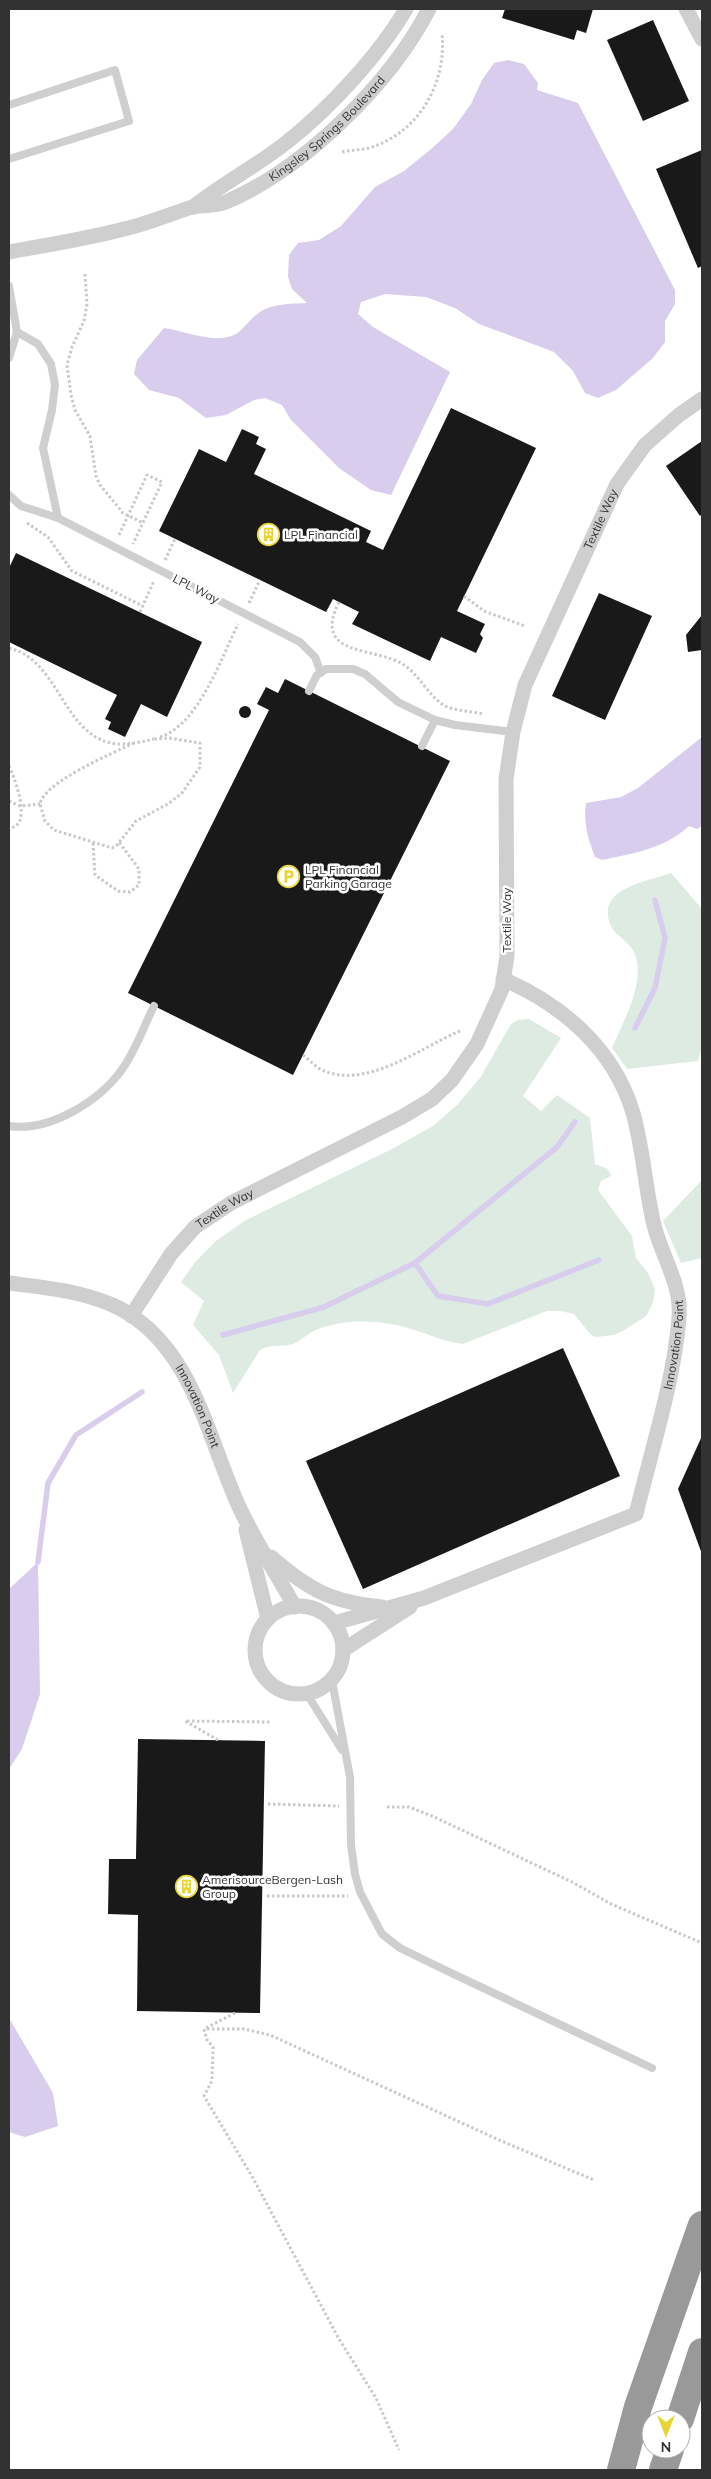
<svg xmlns="http://www.w3.org/2000/svg" width="711" height="2479" font-family="Mulish,sans-serif">
  <style>
    .green { fill: #ddebe3 }
    .water { fill: #d8cded }
    .lines { fill: none; stroke-linecap: round; stroke-linejoin: round }
    .stream { stroke: #d8cded; stroke-width: 5.5 }
    .building { fill: #191919 }
    .path { stroke: #c9c9c9; stroke-width: 3; stroke-dasharray: 2.5 2.5; stroke-linecap: butt }
    .lane { stroke: #cfcfcf; stroke-width: 8 }
    .street { stroke: #cfcfcf; stroke-width: 15 }
    .highway { stroke: #999; stroke-width: 28 }
    .labels { text-anchor: middle; stroke-width: 5; stroke-linejoin: round; paint-order: stroke }
    .street-label { font-size: 12px; fill: #323232; stroke: #fff }
    .poi-label { font-size: 12px; fill: #323232; stroke: #fff; text-anchor: start }
  </style>
  <rect width="100%" height="100%" fill="#fff"/>
  <!-- green -->
  <g class="green">
    <path d="M671,873L702,909V1047L698,1061L627,1069L612,1048C623,1022 642,989 637,961C633,942 618,938 612,928C592,888 647,882 671,873Z"/>
    <path d="M529,1019L561,1038L523,1096L541,1111L557,1095L590,1118L595,1164L608,1169L611,1176L601,1181L598,1190L632,1236L636,1258L648,1273L655,1289L653,1303L646,1316L623,1331L614,1335L596,1337L591,1335L574,1314L560,1311H547L463,1344C445,1342 429,1334 411,1329C382,1320 346,1318 316,1330C308,1333 302,1340 293,1344C282,1348 271,1343 260,1350L233,1393L219,1355L193,1325L204,1301L181,1282L196,1261L216,1241L246,1220L390,1150L433,1126L458,1104L480,1078L511,1024L518,1020Z"/>
    <polygon points="702,1180 702,1258 681,1263 663,1221"/>
  </g>
  <!-- water -->
  <g class="water">
    <path d="M508,60L524,64L538,83L537,90L578,103L675,290V304L665,321V342L653,358L616,390L598,398L585,393L573,371L554,352L479,324L455,308L426,297L385,294L361,302L358,314L373,327L450,372L391,495L371,490L339,468L291,420L282,405L265,398L254,400L226,415L206,418L179,398L149,390L134,374L137,360L164,328C187,331 214,345 236,334C243,330 249,320 256,315C270,303 290,304 307,303L292,289L288,277L289,255L298,243L319,240L341,226L375,187L404,171L430,150L453,129L471,104L482,80L494,63Z"/>
    <path d="M702,737V826L697,829L689,826C664,849 634,853 602,860L595,857C588,839 583,822 586,803L621,797L638,788Z"/>
    <polygon points="38,1562 40,1694 22,1749 9,1769 9,1589"/>
    <polygon points="9,2018 53,2093 58,2126 25,2137 9,2132"/>
  </g>
  <g class="lines">
    <!-- stream -->
    <g class="stream">
      <polyline points="635,1028 655,988 665,938 655,900"/>
      <polyline points="415,1263 438,1296 488,1304 599,1260"/>
      <polyline points="223,1335 324,1307 415,1263 557,1147 575,1122"/>
      <polyline points="38,1562 48,1483 76,1435 142,1392"/>
    </g>
  </g>
  <!-- building -->
  <g class="building">
    <polygon points="505,9 593,9 586,33 577,30 574,40 502,18"/>
    <polygon points="653,20 689,101 643,121 607,40"/>
    <polygon points="702,150 702,266 698,268 656,169"/>
    <polygon points="451,408 536,448 457,611 485,624 480,634 483,638 476,653 441,637 430,661 352,624 359,612 333,599 326,612 159,531 199,449 226,462 242,429 259,437 256,444 266,449 254,474 371,531 366,542 383,550"/>
    <polygon points="702,441 702,514 700,516 666,466"/>
    <polygon points="16,553 202,642 167,717 141,704 125,737 108,729 111,722 105,719 117,695 9,642 9,568"/>
    <polygon points="599,593 652,616 605,720 552,696"/>
    <polygon points="702,615 702,650 688,652 686,635"/>
    <polygon points="285,679 450,761 293,1075 128,993 269,710 257,704 266,687 278,693"/>
    <circle cx="245" cy="712" r="6"/>
    <polygon points="563,1348 620,1476 363,1589 306,1461"/>
    <polygon points="702,1436 702,1554 678,1489"/>
    <polygon points="138,1739 265,1741 260,2013 137,2011 138,1915 108,1914 109,1859 136,1859"/>
  </g>
  <g class="lines">
    <!-- path -->
    <g class="path">
      <path d="M342,152C351,150 360,150 369,148C419,133 447,83 442,33"/>
      <polyline points="85,274 87,304 84,321 72,347 67,365 71,395 75,410 90,436 96,476 100,485 123,513 143,523"/>
      <polyline points="27,523 48,537 72,571 143,606"/>
      <polyline points="119,535 147,475 162,482 133,544"/>
      <polyline points="165,560 175,539"/>
      <polyline points="464,596 484,611 525,626"/>
      <path d="M339,602C311,658 376,646 404,665C419,675 427,693 442,704C452,711 471,711 483,714"/>
      <polyline points="249,603 260,580"/>
      <polyline points="140,612 154,581"/>
      <path d="M9,648C59,660 62,732 111,743C125,746 140,742 154,739"/>
      <path d="M160,737C198,725 221,659 238,624"/>
      <path d="M134,743C113,753 44,782 40,804L45,821L54,830L112,848L117,845L136,821L168,804L182,793L200,767V743L169,738L153,739"/>
      <path d="M9,766C15,779 27,811 18,824L9,830"/>
      <polyline points="9,801 20,806 40,804"/>
      <polyline points="93,843 95,875 118,891 130,892 139,885 139,869 119,842"/>
      <path d="M303,1055C308,1059 313,1064 318,1068C363,1093 419,1048 460,1031"/>
      <polyline points="218,1740 185,1721 270,1722"/>
      <polyline points="268,1804 339,1806"/>
      <polyline points="387,1807 409,1807 432,1816 572,1882 611,1904 702,1943"/>
      <polyline points="267,1896 348,1896"/>
      <polyline points="235,2013 204,2029 207,2040 213,2047 212,2081 204,2096 253,2178 339,2339 376,2398 399,2450"/>
      <polyline points="207,2029 244,2029 270,2035 499,2140 594,2180"/>
    </g>
    <!-- lane -->
    <g class="lane">
      <polyline points="9,105 115,70 129,121 9,159"/>
      <polyline points="9,286 17,332 9,358"/>
      <polyline points="17,332 38,344 51,364 55,385 52,410 43,448 58,518"/>
      <polyline points="9,495 21,506 58,518 300,642 315,657 321,673"/>
      <polyline points="309,691 317,675 326,669 353,669 365,674 398,702 435,720 455,725 513,732"/>
      <polyline points="422,746 435,720"/>
      <path d="M9,1126C50,1132 100,1101 123,1068C136,1049 144,1026 154,1006"/>
      <polyline points="332,1681 350,1777 351,1845 355,1874 360,1892 382,1934 400,1948 445,1970 652,2068"/>
      <polyline points="307,1694 342,1750"/>
    </g>
    <!-- street -->
    <g class="street">
      <polyline points="686,9 702,39"/>
      <path d="M193,207C223,183 257,166 287,142C329,109 379,55 406,9"/>
      <path id="s1" d="M9,252C47,245 86,239 124,229C146,224 168,215 189,208C201,204 215,207 226,202C305,168 390,84 429,9"/>
      <path id="s2" d="M9,1283C46,1288 85,1291 119,1308C194,1347 208,1441 241,1511C257,1544 277,1575 295,1607"/>
      <path id="s3" d="M131,1316L171,1254L195,1227L231,1203L402,1117L432,1099L452,1080L477,1044L502,989L507,956L506,779L513,732L525,685L617,484L645,445L679,415L702,399"/>
      <polyline points="246,1530 268,1619"/>
      <path d="M271,1557C309,1590 331,1602 382,1607"/>
      <circle cx="299" cy="1650" r="44"/>
      <path id="s4" d="M334,1623L424,1598L636,1514C651,1452 674,1381 679,1318C682,1283 660,1254 653,1221C645,1185 643,1148 633,1113C614,1049 563,1005 503,979"/>
      <polyline points="343,1650 410,1607"/>
    </g>
    <!-- highway -->
    <g class="highway">
      <polyline points="680,2419 702,2352"/>
      <polyline points="621,2470 638,2407 702,2225"/>
      <polyline points="663,2470 670,2449"/>
    </g>
  </g>
  <!-- icons -->
  <defs>
    <symbol id="building-ring" viewBox="-11 -11 22 22"><circle r="9.5" fill="#fff" stroke="#e7d435" stroke-width="1.5"/><path d="M-4-6H4V6H1V3H-1V6H-4ZM-2.5-4.3h1.7v1.8h-1.7ZM.8-4.3h1.7v1.8H.8ZM-2.5-1h1.7V.8h-1.7ZM.8-1h1.7V.8H.8Z" fill="#e7d435"/></symbol>
    <symbol id="parking-ring" viewBox="-11 -11 22 22"><circle r="9.5" fill="#fff" stroke="#e7d435" stroke-width="1.5"/><path d="M-3.5-5.5H1a3.5 3.5 0 0 1 0 7H-1V5.5H-3.5ZM-1-3.4V-.6H.8a1.4 1.4 0 0 0 0-2.8Z" fill="#e7d435"/></symbol>
  </defs>
  <g fill-rule="evenodd">
    <use href="#building-ring" x="256" y="522" width="25" height="25"/>
    <use href="#parking-ring" x="276" y="864" width="25" height="25"/>
    <use href="#building-ring" x="174" y="1874" width="25" height="25"/>
  </g>
  <g class="labels">
    <!-- street labels -->
    <g class="street-label">
      <text dy="4" stroke="none"><textPath href="#s1" startOffset="349">Kingsley Springs Boulevard</textPath></text>
      <text dy="4" stroke="none"><textPath href="#s3" startOffset="1000">Textile Way</textPath></text>
      <text transform="translate(196 589) rotate(27)" y="4">LPL Way</text>
      <text transform="translate(507 920) rotate(-90)" y="4">Textile Way</text>
      <text dy="4" stroke="none"><textPath href="#s3" startOffset="145">Textile Way</textPath></text>
      <text dy="4" stroke="none"><textPath href="#s4" startOffset="495">Innovation Point</textPath></text>
      <text dy="4" stroke="none"><textPath href="#s2" startOffset="242">Innovation Point</textPath></text>
    </g>
    <!-- poi labels -->
    <g class="poi-label">
      <text x="284" y="539">LPL Financial</text>
      <text x="305" y="874">LPL Financial<tspan x="305" dy="14">Parking Garage</tspan></text>
      <text x="202" y="1884">AmerisourceBergen-Lash<tspan x="202" dy="14">Group</tspan></text>
    </g>
  </g>
  <!-- border -->
  <rect width="711" height="2479" fill="none" stroke="#323232" stroke-width="20"/>
  <!-- north arrow -->
  <g transform="translate(666 2434) rotate(180)"><circle r="24" fill="#ffffff" stroke="#adadad"/>
  <path d="M0-4L9 19L0 12L-9 19Z" fill="#e7d435"/>
  <text y="-8" font-size="14" font-weight="bold" text-anchor="middle" fill="#323232">N</text>
  </g>
</svg>
